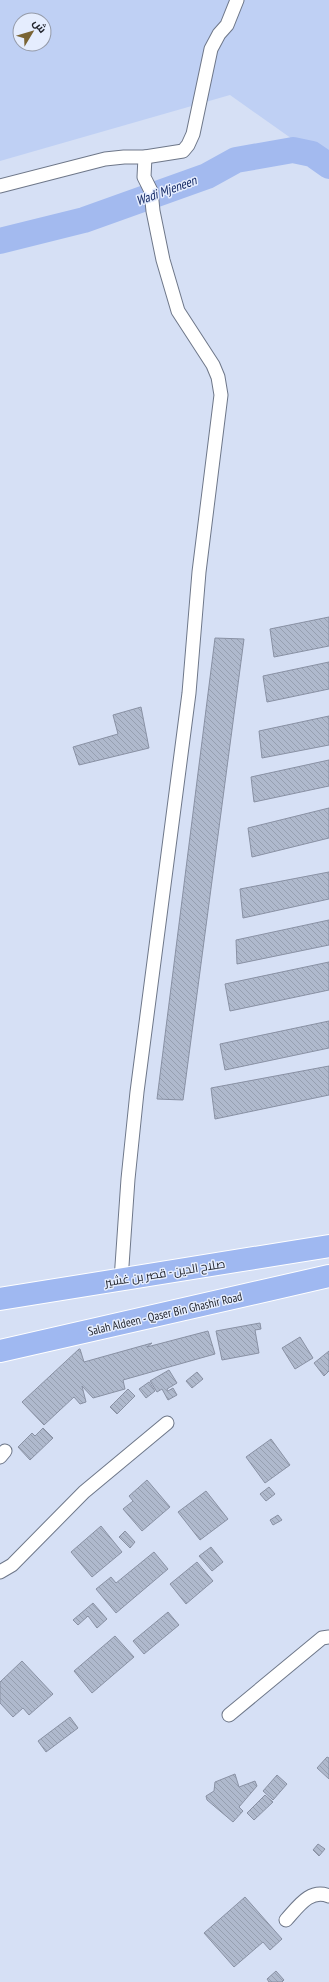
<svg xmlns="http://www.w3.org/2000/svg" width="329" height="1982" font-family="'PT Sans Narrow',Cairo,sans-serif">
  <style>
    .green { fill: #bfd0f4; fill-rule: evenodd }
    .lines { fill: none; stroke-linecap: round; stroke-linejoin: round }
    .river { stroke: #a3baef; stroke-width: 26 }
    .building { fill: url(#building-back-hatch); stroke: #8991a4 }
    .street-casing { stroke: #6e7789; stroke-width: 15 }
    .highway-casing { stroke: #fff; stroke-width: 24 }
    .street { stroke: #fff; stroke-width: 13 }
    .highway { stroke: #9fb8f1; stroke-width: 22 }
    .labels { text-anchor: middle; stroke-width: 3; stroke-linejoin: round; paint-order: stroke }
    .street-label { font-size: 12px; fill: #1e2129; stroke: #e5edfe }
    .water-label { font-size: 13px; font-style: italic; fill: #142965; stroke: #e5edfe }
  </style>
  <defs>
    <pattern id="building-back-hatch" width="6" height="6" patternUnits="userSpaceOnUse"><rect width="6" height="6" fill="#afb9cd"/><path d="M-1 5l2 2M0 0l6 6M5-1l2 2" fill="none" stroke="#969fb0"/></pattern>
  </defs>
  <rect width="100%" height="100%" fill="#d6e0f5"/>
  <!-- green -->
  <path class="green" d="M0,0H329V165L230,95L0,161ZM20,20H44V44H20Z"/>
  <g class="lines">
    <!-- river -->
    <polyline class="river" points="0,241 84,220 207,176 236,160 293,150 312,154 329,166"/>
  </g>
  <!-- building -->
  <g class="building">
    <polygon points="329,617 329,646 274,657 270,629"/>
    <polygon points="215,638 244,639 183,1100 157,1099"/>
    <polygon points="329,662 329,689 267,702 263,676"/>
    <polygon points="141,707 149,748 79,765 73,747 118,734 113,715"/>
    <polygon points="329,716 329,745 262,758 259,731"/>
    <polygon points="329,760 329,786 254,802 251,777"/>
    <polygon points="329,808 329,838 252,857 248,828"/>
    <polygon points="329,872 329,899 243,918 240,889"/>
    <polygon points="329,920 329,945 237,964 236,940"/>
    <polygon points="329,962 329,990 230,1011 225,984"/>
    <polygon points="329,1021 329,1048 225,1070 220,1044"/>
    <polygon points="329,1066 329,1095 215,1119 211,1088"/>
    <polygon points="260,1323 261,1329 255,1330 259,1353 222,1360 216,1331"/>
    <polygon points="208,1331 215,1354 123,1380 125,1389 93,1398 82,1386 86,1402 80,1404 74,1397 44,1425 22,1402 79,1349 80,1349 84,1362 152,1343 147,1347"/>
    <polygon points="300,1337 313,1358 295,1369 282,1348"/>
    <polygon points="329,1351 329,1371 324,1376 314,1363"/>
    <polygon points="169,1370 177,1383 167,1389 168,1391 173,1388 177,1395 168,1400 162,1389 157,1392 150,1381"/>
    <polygon points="197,1372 203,1379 192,1388 186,1381"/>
    <polygon points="149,1382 155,1391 146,1398 139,1389"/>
    <polygon points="128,1389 135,1396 117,1414 110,1407"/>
    <polygon points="43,1428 53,1438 30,1460 18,1447 32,1433 35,1436"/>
    <polygon points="271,1439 290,1465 265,1483 246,1457"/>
    <polygon points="147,1480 170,1507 142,1531 123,1509 133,1501 129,1496"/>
    <polygon points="269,1487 275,1494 266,1501 260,1494"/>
    <polygon points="206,1491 228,1519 200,1540 178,1512"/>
    <polygon points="278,1515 282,1520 273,1525 270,1520"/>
    <polygon points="101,1526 122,1552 92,1577 71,1552"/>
    <polygon points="125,1531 135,1542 130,1548 119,1537"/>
    <polygon points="211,1547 223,1562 212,1571 199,1556"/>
    <polygon points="154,1552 168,1569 116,1613 96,1589 111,1577 116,1583"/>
    <polygon points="197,1562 213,1581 186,1604 170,1584"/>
    <polygon points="93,1603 107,1619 97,1628 88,1616 78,1625 73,1620"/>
    <polygon points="168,1612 179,1625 144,1654 133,1641"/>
    <polygon points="115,1636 134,1657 92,1693 74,1671"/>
    <polygon points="22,1661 53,1694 29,1715 23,1708 13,1717 0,1703 0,1682"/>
    <polygon points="70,1717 78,1728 46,1752 38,1741"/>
    <polygon points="327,1757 329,1758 329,1779 317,1768"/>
    <polygon points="235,1774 239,1787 255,1781 257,1786 239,1807 243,1811 233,1822 207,1800 206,1796 214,1791 215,1782"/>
    <polygon points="277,1775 287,1784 273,1800 263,1791"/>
    <polygon points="265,1795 273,1802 254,1820 247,1813"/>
    <polygon points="318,1844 325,1849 319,1856 313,1850"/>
    <polygon points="245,1897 282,1939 270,1950 263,1942 234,1967 204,1933"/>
    <polygon points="276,1971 284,1980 282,1982 269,1982 267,1979"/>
  </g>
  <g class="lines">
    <defs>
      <g id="street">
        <polyline points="0,186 105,159 124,157 145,157 183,151 188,145 193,134 211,49 219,34 227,25 237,0"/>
        <polyline points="121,1280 128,1179 137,1092 189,693 199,572 221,395 218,377 213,365 178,311 163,260 153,211 151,191 144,177 145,157"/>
        <polyline points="0,1457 5,1451"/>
        <polyline points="0,1572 12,1565 84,1492 167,1423"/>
        <polyline points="229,1715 322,1638 329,1637"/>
        <path d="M286,1920C298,1907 310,1888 329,1896"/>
      </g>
      <g id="highway">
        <polyline points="0,1299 329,1246"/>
        <polyline points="0,1351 329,1276"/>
      </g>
    </defs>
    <!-- street casing -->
    <use href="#street" class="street-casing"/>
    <!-- highway casing -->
    <use href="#highway" class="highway-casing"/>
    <!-- street -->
    <use href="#street" class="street"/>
    <!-- highway -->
    <use href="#highway" class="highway"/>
  </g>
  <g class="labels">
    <!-- street labels -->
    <g class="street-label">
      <text transform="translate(165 1273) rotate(-9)" y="4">صلاح الدين - قصر بن غشير</text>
      <text transform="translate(165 1314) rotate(-13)" y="4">Salah Aldeen - Qaser Bin Ghashir Road</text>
    </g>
    <!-- water labels -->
    <g class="water-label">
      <text transform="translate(166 190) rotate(-20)" y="5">Wadi Mjeneen</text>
    </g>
  </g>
  <!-- north arrow -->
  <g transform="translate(32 32) rotate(52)"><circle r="19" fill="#e5edfe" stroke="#959ba9"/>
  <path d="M0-3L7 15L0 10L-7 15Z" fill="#7a6434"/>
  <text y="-6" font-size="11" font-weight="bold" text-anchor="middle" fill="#1e2129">ش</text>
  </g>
</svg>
